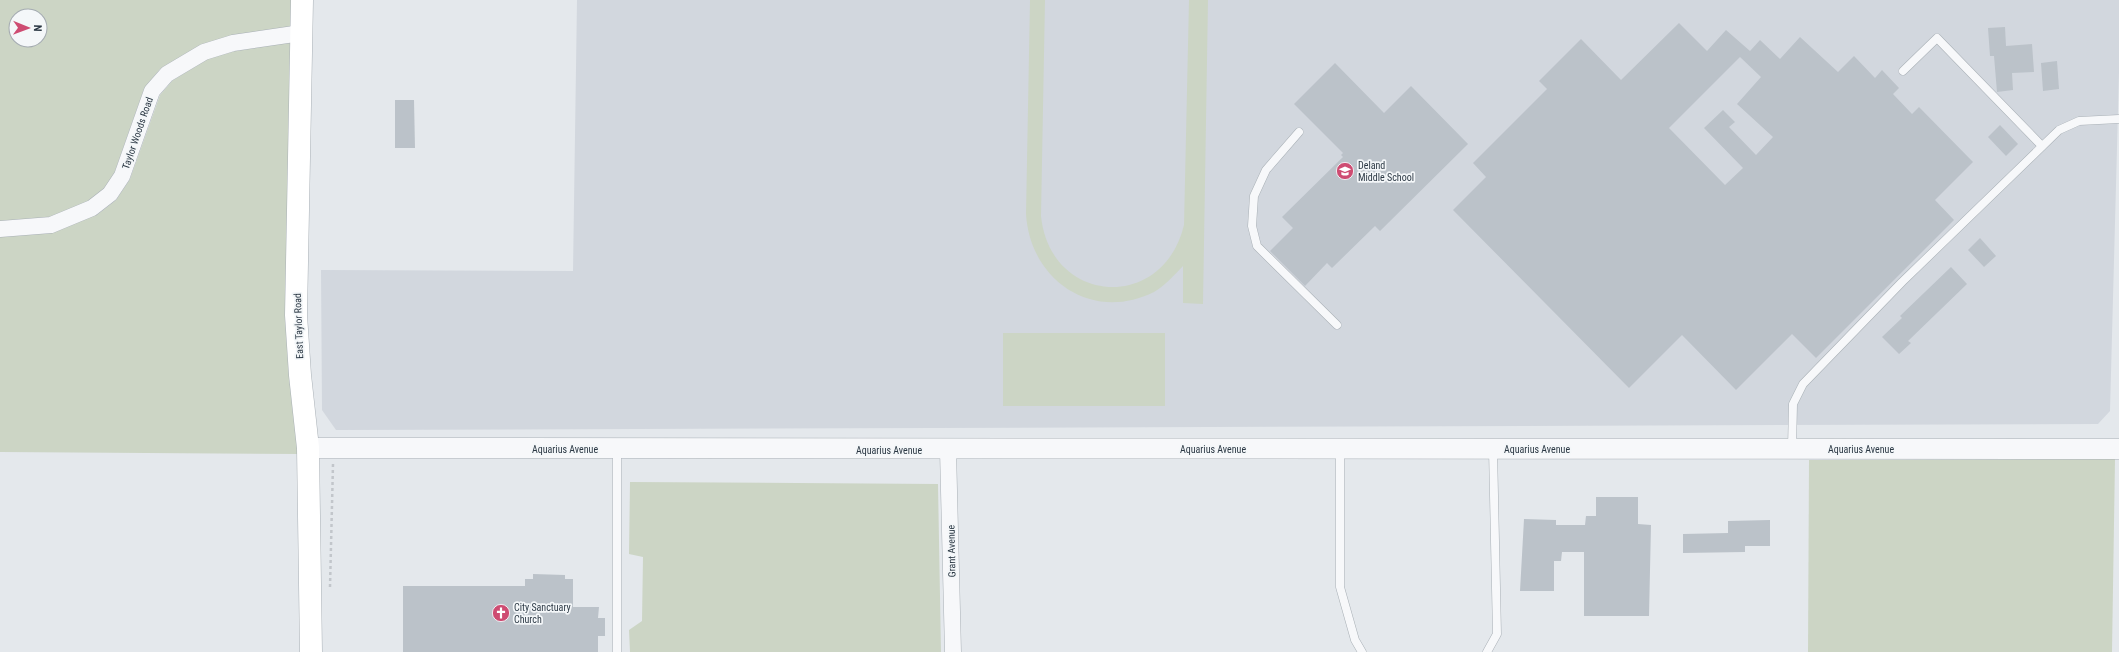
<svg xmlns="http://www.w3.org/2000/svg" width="2119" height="652" font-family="'Roboto Condensed',sans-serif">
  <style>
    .built { fill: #d2d7de }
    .green { fill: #ccd5c5; fill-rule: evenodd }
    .building { fill: #bbc2c9; fill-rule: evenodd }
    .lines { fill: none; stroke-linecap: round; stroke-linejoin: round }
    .service-casing { stroke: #a9b0b6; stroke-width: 9 }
    .minor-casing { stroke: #a9b0b6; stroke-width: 17 }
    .tertiary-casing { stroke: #a9b0b6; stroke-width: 21 }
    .secondary-casing { stroke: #a9b0b6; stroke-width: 23 }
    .path { stroke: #c2c6cb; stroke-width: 2.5; stroke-dasharray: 3 3; stroke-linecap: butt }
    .service { stroke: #f7f8fa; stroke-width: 8 }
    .minor { stroke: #f7f8fa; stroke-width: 16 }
    .tertiary { stroke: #f7f8fa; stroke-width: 20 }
    .secondary { stroke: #fff; stroke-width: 22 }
    .labels { text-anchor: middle; stroke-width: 3.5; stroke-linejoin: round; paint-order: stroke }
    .street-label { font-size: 10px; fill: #2b3844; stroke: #f4f7f9 }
    .poi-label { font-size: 10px; fill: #2b3844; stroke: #f4f7f9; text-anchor: start }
  </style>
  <rect width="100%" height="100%" fill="#e4e8ec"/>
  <!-- built -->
  <polygon class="built" points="577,0 2119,0 2119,72 2110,411 2098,424 336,430 322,410 321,270 573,271"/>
  <!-- green -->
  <g class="green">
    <path d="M0,0H293V27L201,45L160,69L144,89L114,174L104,189L87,202L49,218L5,222L0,221ZM16,16H40V40H16Z"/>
    <path d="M1030,0H1045L1041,216C1050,305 1163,313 1184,225L1189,0H1208L1203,304L1183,303V266C1174,275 1166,285 1154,292C1092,323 1030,280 1026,214Z"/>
    <polygon points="292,42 299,454 0,452 0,236 55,232 98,214 116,200 130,179 160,95 173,80 208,59 235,51"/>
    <rect x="1003" y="333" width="162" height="73"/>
    <polygon points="2115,459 2112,652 1808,652 1809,460"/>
    <polygon points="630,482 938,484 941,652 630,652 629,630 642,621 643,557 629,554"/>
  </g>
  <!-- building -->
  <g class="building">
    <path d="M1679,23L1707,51L1726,30L1750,51L1760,40L1780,59L1800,37L1838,72L1854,56L1875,78L1882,70L1899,88L1893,94L1912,114L1919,107L1973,162L1935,200L1954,220L1816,358L1792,334L1736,390L1682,335L1629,388L1453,210L1486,177L1473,163L1547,89L1539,81L1581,39L1621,80ZM1740,57L1761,77L1737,104L1773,137L1756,155L1729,127L1735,122L1723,110L1704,128L1743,168L1725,185L1669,128Z"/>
    <polygon points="2005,27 2006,46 2032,44 2034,72 2012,73 2013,90 1997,92 1994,56 1990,56 1988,28"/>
    <polygon points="2057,61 2059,89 2043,91 2041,63"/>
    <polygon points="1335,63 1384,113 1411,86 1468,144 1380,231 1375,226 1332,268 1327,263 1305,286 1270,251 1293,228 1282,217 1343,157 1341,155 1343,153 1294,104"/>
    <polygon points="395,100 414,100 415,148 395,148"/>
    <polygon points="2000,125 2018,144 2006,156 1988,137"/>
    <polygon points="1980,238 1996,256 1984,267 1968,250"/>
    <polygon points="1951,267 1967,284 1908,341 1911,343 1899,354 1882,337 1902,318 1900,316"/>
    <polygon points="1596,497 1638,497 1638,524 1651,525 1649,616 1584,616 1584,552 1562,552 1561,561 1554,561 1554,591 1520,591 1524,519 1556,520 1556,525 1585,525 1586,516 1596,516"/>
    <polygon points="1770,520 1770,546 1745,546 1745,552 1683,553 1683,534 1728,533 1728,521"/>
    <polygon points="533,574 565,575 565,579 573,579 573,607 599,607 598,618 605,618 605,636 598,636 598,652 403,652 403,586 525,586 525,579 533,579"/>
  </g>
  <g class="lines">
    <defs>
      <g id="service">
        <polyline points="1903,71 1937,38 2042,146"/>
        <polyline points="1299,132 1266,170 1254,196 1252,226 1257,246 1337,325"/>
        <polyline points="1792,448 1793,404 1803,384 1902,282 2059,130 2079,121 2119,119"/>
        <polyline points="1340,449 1340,587 1355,640 1362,652"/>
        <polyline points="617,652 617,450"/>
        <polyline points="1487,652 1497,634 1493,449"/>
      </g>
      <g id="minor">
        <polyline points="0,229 51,225 92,208 110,194 122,176 152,91 167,74 204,52 233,43 301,33"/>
        <polyline points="948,450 953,652"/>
      </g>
      <polyline id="tertiary" points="308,448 2119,449"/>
      <polyline id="secondary" points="302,0 296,315 300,375 308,448 311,652"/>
    </defs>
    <!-- service casing -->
    <use href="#service" class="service-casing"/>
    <!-- minor casing -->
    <use href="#minor" class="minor-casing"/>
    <!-- tertiary casing -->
    <use href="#tertiary" class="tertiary-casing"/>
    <!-- secondary casing -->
    <use href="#secondary" class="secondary-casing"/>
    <!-- path -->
    <polyline class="path" points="330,587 333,464"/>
    <!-- service -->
    <use href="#service" class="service"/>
    <!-- minor -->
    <use href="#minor" class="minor"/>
    <!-- tertiary -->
    <use href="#tertiary" class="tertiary"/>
    <!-- secondary -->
    <use href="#secondary" class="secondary"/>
  </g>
  <!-- icons -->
  <defs>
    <symbol id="school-disc" viewBox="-11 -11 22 22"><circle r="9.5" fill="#ce4c72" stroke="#f4f7f9"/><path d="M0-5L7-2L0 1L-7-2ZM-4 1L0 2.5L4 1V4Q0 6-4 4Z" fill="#fff"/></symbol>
    <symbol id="church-disc" viewBox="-11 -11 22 22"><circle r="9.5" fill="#ce4c72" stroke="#f4f7f9"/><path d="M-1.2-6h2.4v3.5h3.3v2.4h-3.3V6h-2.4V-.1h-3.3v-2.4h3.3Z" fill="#fff"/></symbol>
  </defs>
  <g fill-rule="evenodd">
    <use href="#school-disc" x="1335" y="161" width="20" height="20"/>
    <use href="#church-disc" x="491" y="603" width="20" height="20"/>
  </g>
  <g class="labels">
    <!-- street labels -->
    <g class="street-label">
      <text transform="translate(137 133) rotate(-71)" y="4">Taylor Woods Road</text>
      <text transform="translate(298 326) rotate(-92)" y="4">East Taylor Road</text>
      <text x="565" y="453">Aquarius Avenue</text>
      <text x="1213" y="453">Aquarius Avenue</text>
      <text x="1537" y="453">Aquarius Avenue</text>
      <text x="1861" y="453">Aquarius Avenue</text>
      <text x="889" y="454">Aquarius Avenue</text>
      <text transform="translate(951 551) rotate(-91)" y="4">Grant Avenue</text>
    </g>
    <!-- poi labels -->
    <g class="poi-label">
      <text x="1358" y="169">Deland<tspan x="1358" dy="12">Middle School</tspan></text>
      <text x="514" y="611">City Sanctuary<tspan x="514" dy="12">Church</tspan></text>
    </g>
  </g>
  <!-- north arrow -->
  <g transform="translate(28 28) rotate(91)"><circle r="19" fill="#f4f7f9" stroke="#a4abb1"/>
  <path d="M0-3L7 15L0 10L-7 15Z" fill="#ce4c72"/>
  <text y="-6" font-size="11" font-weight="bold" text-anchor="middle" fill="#2b3844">N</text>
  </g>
</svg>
